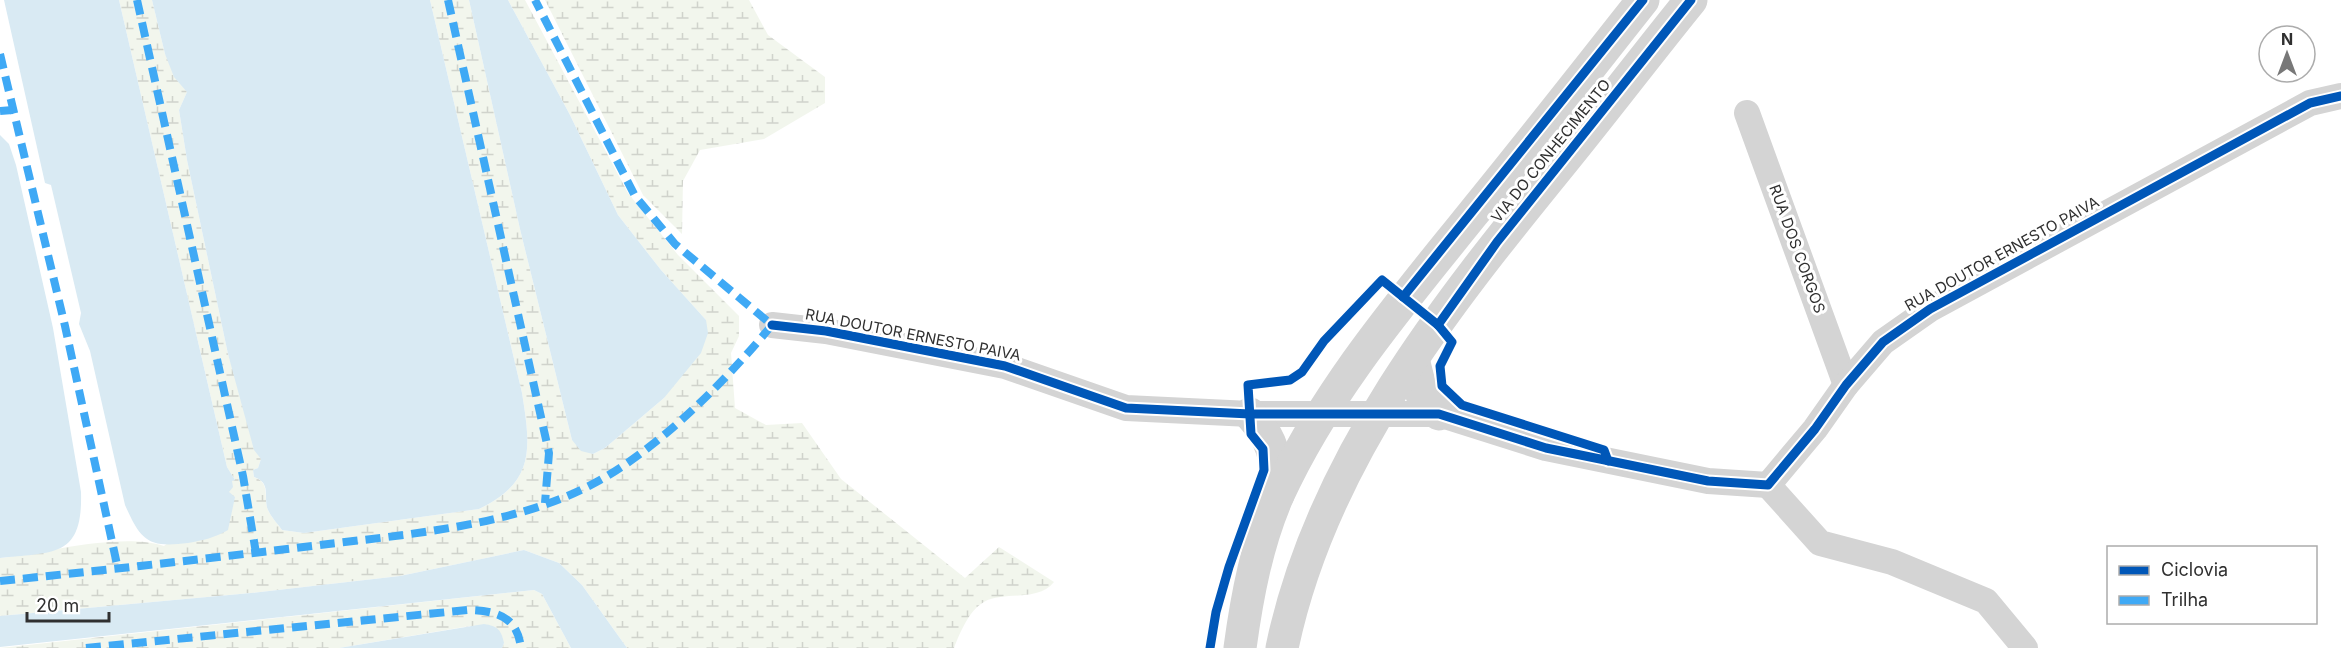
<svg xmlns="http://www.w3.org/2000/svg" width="2341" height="648" font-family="Inter,sans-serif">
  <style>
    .wetland { fill: url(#wetland-marsh) }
    .water { fill: #d9eaf3 }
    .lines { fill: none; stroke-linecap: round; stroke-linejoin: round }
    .minor { stroke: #d4d4d4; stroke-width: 26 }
    .tertiary { stroke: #d4d4d4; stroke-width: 33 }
    .quiet { stroke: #3fa9f5; stroke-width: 8; stroke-dasharray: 15 8; stroke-linecap: butt }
    .cycleway-casing { stroke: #fff; stroke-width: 13 }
    .cycleway { stroke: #0057b8; stroke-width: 9 }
    .labels { text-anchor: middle; stroke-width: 6; stroke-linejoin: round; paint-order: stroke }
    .street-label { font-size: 15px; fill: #303030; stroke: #fff }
  </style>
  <defs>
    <pattern id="wetland-marsh" width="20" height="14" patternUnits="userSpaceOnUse" patternTransform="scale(1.5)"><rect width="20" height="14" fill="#f2f6ed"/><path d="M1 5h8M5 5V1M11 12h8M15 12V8" fill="none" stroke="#d0d3cc"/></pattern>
  </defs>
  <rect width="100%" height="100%" fill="#fff"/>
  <!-- wetland -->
  <g class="wetland">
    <path d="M119,0H152L165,54L187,92L179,110L187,160L228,354L261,459L258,468L253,470L254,477C271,483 263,496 268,510C271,517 278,524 282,530L304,533L479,509C535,482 531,449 522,393L430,0H469L520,229L572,440L593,454L605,448L664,398L706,320L661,270L618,215L570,115L508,0H525L628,193L678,255L739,316V336L731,353L735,408L766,425L802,423L841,479L965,578L999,547L1054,582C1037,603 1004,590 984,602C969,610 960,633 954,648H627L582,585L559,563L524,550L400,576L251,593L0,616V558C46,553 120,532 164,546L229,492L231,481L235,480L227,467Z"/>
    <polygon points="545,0 749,0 768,35 825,77 825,103 764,139 700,150 683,181 682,234 643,195"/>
    <polygon points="534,590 542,594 571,648 502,648 504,643 470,626 339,648 0,648"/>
  </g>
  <!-- water -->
  <g class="water">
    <path d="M4,0H119L227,467L235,480L232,481L233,487L229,492L235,497L228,530C214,538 204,540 188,543C148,548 141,541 125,505L90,351L79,324L81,313L51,185L45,183Z"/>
    <path d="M152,0H430L522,393C531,449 535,482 479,509L304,533L282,530C278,524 271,517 268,510C263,497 272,483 254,477L253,470L258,468L261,459L254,450L228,354L187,160L179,110L187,92L174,77L165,54Z"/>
    <polygon points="469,0 508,0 570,115 618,215 661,270 706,320 708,333 701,353 664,398 605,448 593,454 581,451 572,440 520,229"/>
    <path d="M0,135L9,144L16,165L53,328L81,492C83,558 54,552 0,558Z"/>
    <polygon points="524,550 559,563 582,585 627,648 571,648 542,594 534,590 0,647 0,616 251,593 400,576"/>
    <path d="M484,624C498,626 501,630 504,643L502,648H339Z"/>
  </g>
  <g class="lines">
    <!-- minor -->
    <g class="minor">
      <polyline points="1747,113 1846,385"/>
      <polyline points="772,325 826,331 1005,366 1126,408 1250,414 1439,414 1546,448 1708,481 1768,485 1815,429 1846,385 1883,342 1930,309 2310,103 2341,96"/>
      <polyline points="1768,485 1820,543 1892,562 1986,601 2025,648"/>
    </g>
    <!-- tertiary -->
    <g class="tertiary">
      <polyline points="1413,359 1422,395 1439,414"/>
      <path d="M1250,414C1276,443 1275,458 1278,495"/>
      <path d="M1240,648C1247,596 1257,543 1278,495C1325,392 1401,303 1471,216C1529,145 1586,72 1643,0"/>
      <path d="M1282,648C1321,460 1446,305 1564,160C1607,107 1648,53 1691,0"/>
    </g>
    <!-- quiet -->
    <g class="quiet">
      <polyline points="137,0 243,476 256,553"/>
      <polyline points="448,0 549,453 545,503"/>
      <polyline points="0,54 65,326 118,569"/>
      <polyline points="0,111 13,110"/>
      <path d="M0,581C107,570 213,558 320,545C403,535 509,526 585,488C653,455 724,383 772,325L675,244L635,196L535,0"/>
      <path d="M86,648L468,610C497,611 517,616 521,648"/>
    </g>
    <defs>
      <g id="cycleway">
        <polyline points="1403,297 1643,0"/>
        <polyline points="772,325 826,331 1005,366 1126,408 1250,414 1439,414 1546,448 1708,481 1768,485 1815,429 1846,385 1883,342 1930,309 2310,103 2341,96"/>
        <polyline points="1438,325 1497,242 1691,0"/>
        <polyline points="1210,648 1216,612 1229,567 1264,470 1263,449 1251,434 1248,385 1290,380 1302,372 1324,341 1382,280 1438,325 1452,342 1440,366 1442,386 1462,405 1604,450 1608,461"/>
      </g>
    </defs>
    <!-- cycleway casing -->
    <use href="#cycleway" class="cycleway-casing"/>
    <!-- cycleway -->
    <use href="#cycleway" class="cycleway"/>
  </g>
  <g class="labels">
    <!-- street labels -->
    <g class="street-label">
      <text transform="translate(1551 151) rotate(-51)" y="5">VIA DO CONHECIMENTO</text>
      <text transform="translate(1797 249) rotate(70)" y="5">RUA DOS CORGOS</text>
      <text transform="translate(2002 254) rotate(-29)" y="5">RUA DOUTOR ERNESTO PAIVA</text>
      <text transform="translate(913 335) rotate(11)" y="5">RUA DOUTOR ERNESTO PAIVA</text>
    </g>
  </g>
  <!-- legend -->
  <rect x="2107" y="546" width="210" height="78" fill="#ffffff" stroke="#acacac" stroke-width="1.5"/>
  <rect x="2119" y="566" width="30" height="9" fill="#0057b8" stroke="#acacac" stroke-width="1.5"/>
  <text x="2161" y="576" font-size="18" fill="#303030">Ciclovia</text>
  <rect x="2119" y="596" width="30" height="9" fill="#3fa9f5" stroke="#acacac" stroke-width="1.5"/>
  <text x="2161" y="606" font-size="18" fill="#303030">Trilha</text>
  <!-- north arrow -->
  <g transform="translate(2287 54)"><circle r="28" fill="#ffffff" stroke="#acacac" stroke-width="1.5"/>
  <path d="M0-4.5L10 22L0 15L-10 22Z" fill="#787878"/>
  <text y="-9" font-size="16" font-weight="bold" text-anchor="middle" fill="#303030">N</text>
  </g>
  <!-- scale -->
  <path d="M27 612v9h82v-9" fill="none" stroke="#303030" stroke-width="3"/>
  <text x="36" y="612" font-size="18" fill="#303030" stroke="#ffffff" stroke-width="4.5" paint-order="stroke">20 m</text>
</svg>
